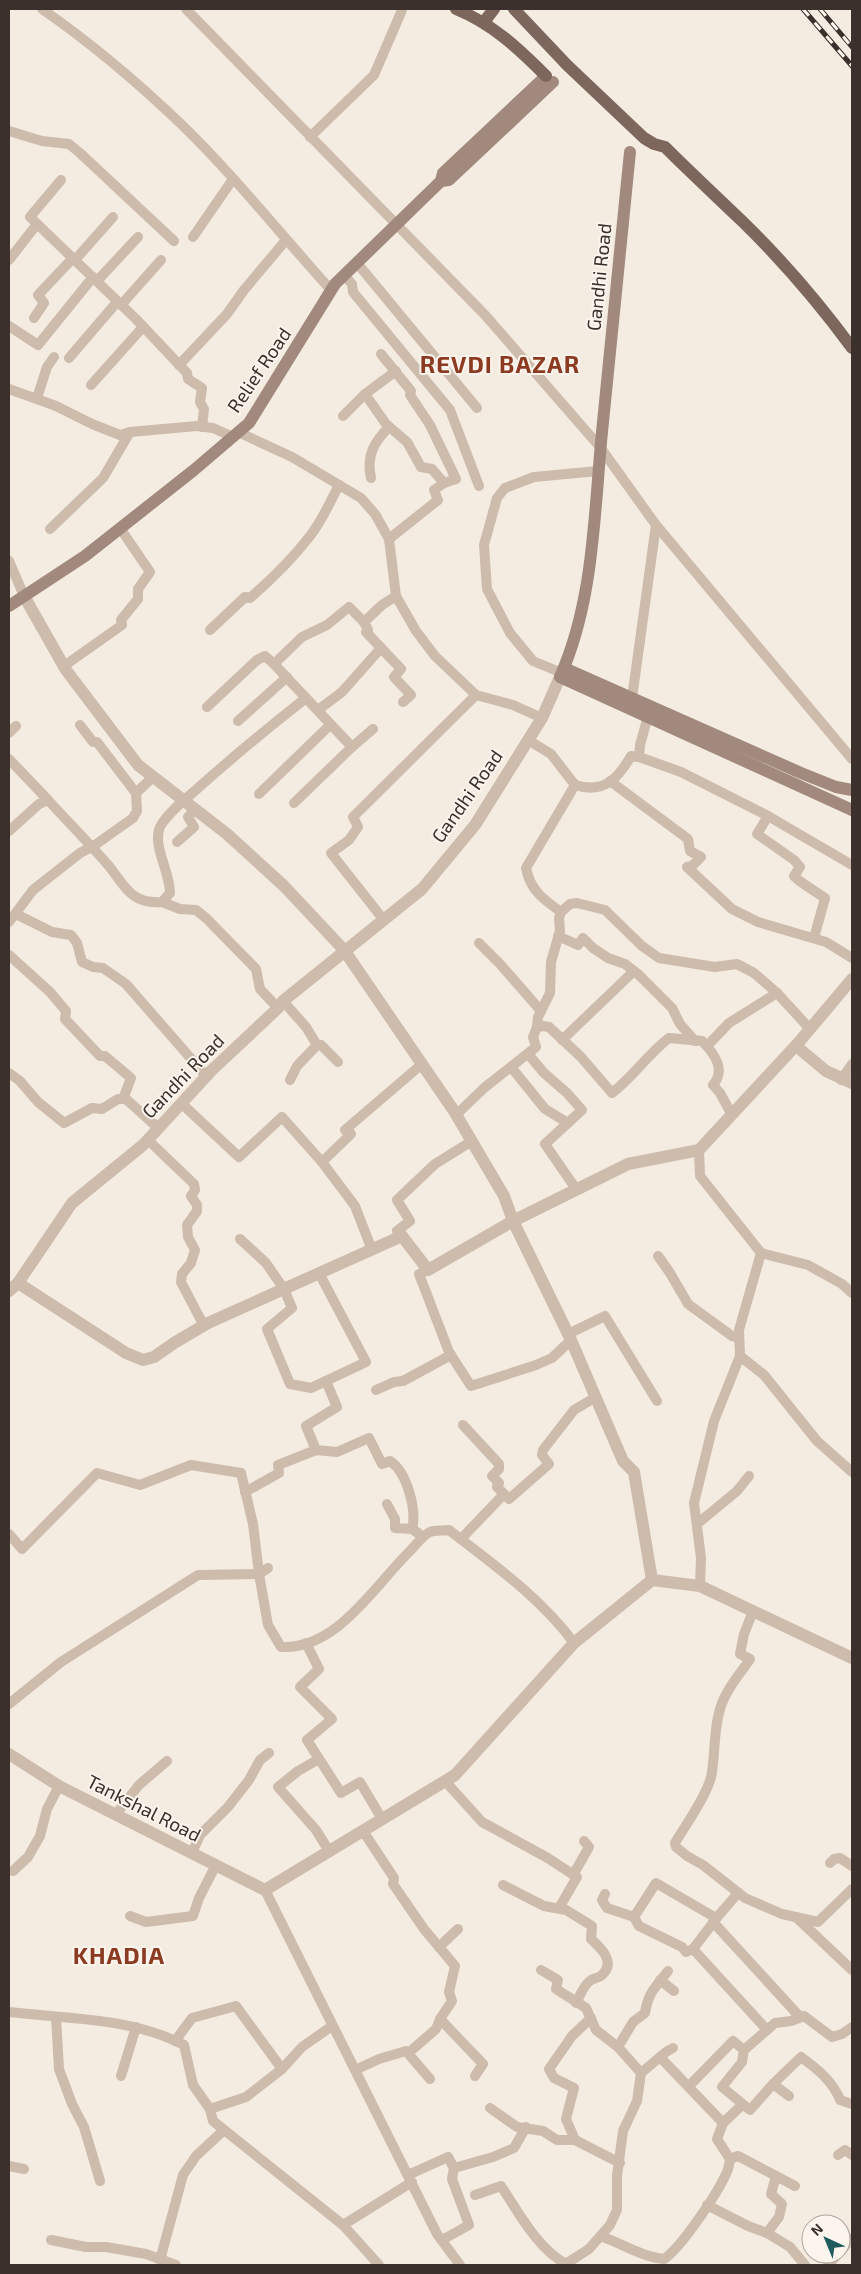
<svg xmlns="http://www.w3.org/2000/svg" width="861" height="2274" font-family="'Exo 2',sans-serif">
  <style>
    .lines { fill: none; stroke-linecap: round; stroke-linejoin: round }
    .minor { stroke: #cdbbac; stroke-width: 10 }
    .tertiary { stroke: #cdbbac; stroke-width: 12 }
    .secondary { stroke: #a18a7d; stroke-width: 12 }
    .primary { stroke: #7d675c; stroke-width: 12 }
    .rail-casing { stroke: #3b302b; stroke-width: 5 }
    .rail { stroke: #fbf5ee; stroke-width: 3; stroke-dasharray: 9; stroke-linecap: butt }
    .labels { text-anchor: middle; stroke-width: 4; stroke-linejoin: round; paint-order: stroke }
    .street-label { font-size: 19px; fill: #3b302b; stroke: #fbf5ee }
    .district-label { font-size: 24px; font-weight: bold; letter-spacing: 1px; fill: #8c3b22; stroke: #fbf5ee }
  </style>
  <rect width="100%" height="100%" fill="#f4ebe1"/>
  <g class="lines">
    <!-- minor -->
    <g class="minor">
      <path d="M42,9C91,43 137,82 180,123C234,175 281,235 331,290"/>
      <polyline points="186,9 485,315 600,447 656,525 852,759"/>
      <polyline points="9,131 42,141 69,144 80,153 174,241"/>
      <polyline points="310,137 374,75 402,10"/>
      <polyline points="61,180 30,217 136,319 187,373 188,379 202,388 200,402 204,409 202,427"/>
      <polyline points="193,237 233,179"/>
      <polyline points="9,260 37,224"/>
      <polyline points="75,260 113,217"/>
      <polyline points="357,263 477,408"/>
      <polyline points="344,275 352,284 353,292 450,410 479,486"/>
      <polyline points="97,281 138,237"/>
      <polyline points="121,305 161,260"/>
      <polyline points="34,318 44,303 38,295 73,258"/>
      <polyline points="9,326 38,345 93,277"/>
      <polyline points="381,354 411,391 410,395 430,425 456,479 444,483 434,490 438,500 389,539"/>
      <polyline points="69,358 117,302"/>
      <polyline points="179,365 227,314 244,290 286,240"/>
      <polyline points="91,385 143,327"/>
      <polyline points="9,389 56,406 92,424 120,435 130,432 197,426 213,428 233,437"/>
      <polyline points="365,394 396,371"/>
      <polyline points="37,398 47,367 54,357"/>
      <polyline points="343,416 365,394 386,424 407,442 421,467 432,469 444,483"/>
      <polyline points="238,432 292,457 361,498 375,514 389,539 396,596 416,631 435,656 476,695 513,705 542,718"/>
      <path d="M371,478C366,456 374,442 389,427"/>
      <polyline points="50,529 103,478 130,432"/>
      <polyline points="9,561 24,596"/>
      <polyline points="364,622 368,630 366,632 401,669 394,677 411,695 403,702"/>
      <path d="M210,630L245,597L250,598C272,579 293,558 310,536C322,521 330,502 339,485"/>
      <polyline points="64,666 122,625 121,620 138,599 138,589 150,572 120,528"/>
      <polyline points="562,673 533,661 510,633 487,589 484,545 497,498 505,488 534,477 598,471"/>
      <polyline points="632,698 656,525"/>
      <polyline points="207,707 257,660 265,656 274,664"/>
      <polyline points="318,710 342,692 381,648"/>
      <polyline points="648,716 640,745 639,757 681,772 768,816"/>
      <polyline points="238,721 287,677"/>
      <polyline points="80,725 93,742 97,742 136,793"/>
      <polyline points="9,733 16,726"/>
      <polyline points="528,740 551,754 575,785"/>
      <polyline points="352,747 274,664 302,637 327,625 349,607 364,622 382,605 396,596"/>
      <polyline points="9,759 48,800"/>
      <polyline points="610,781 688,839 690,851 701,857 692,866 687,867 732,909 758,922 826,942 852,958"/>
      <polyline points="259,794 330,725"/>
      <polyline points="294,803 352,747 373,729"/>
      <path d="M9,831L39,804L48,800C68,822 89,843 108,865C116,874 123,888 133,895C141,901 151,903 162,902L170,893C170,875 157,852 158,838C158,835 159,829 160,827C168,812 186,799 198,788C233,757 269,727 306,698"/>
      <polyline points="177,842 194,827 188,817 195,809"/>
      <polyline points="162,902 180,909 196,910 206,918 256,969 260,989 278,1008"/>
      <path d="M561,912C544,900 530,890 526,868L575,785C603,794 618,779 631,756L639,757"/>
      <polyline points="16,914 52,932 71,935 77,943 82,962 93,967 103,968 126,984 207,1077"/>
      <polyline points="383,919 331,853 349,840 358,827 353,817 476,695"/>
      <polyline points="9,922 33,890 80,853 95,845 133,818 137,811 136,793 153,777"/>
      <polyline points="558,936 578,945 583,938 593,948 608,958 625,964 639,975 672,1008 680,1024 695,1041"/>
      <path d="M814,938L825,898C818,893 799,882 794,876L800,867L794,860L757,834L768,816L852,865"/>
      <polyline points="479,943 500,964 541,1011"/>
      <polyline points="9,955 50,992 66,1011 65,1019 100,1056 105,1056 131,1078 123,1099"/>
      <polyline points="283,1001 306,1027 317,1045 297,1066 290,1080"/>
      <polyline points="537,1027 538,1017 550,993 551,962 560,931 559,918 561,912 570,904 577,903 605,910 642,946 659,958 715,967 737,964 754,973 777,993"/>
      <polyline points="562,1040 634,971"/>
      <polyline points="317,1045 321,1045 338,1062"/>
      <polyline points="707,1046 729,1023 777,993 810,1029"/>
      <polyline points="528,1054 544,1073 567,1093 582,1110 545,1144 576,1189"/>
      <polyline points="511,1067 545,1109 568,1123"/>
      <polyline points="9,1073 20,1081 38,1102 64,1123 92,1108 102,1109 118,1099 126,1099 158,1128"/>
      <polyline points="841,1080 852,1064"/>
      <polyline points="181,1103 239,1157 282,1117 322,1162 355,1206 372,1250"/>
      <path d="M456,1115L484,1088L536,1047L533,1037L537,1027L543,1026L549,1027L581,1057L612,1093C633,1077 648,1054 669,1038L702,1041C715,1054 726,1070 713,1085L720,1093L732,1115"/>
      <polyline points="148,1140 194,1184 195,1190 191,1196 197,1205 197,1211 187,1225 188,1237 195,1250 191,1263 182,1274 181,1282 204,1326"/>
      <polyline points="699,1150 700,1176 761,1253 739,1330 740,1356 714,1421 694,1503 701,1558 700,1586"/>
      <polyline points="322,1162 351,1134 345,1130 422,1064"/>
      <polyline points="400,1237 397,1231 410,1221 397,1200 435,1164 472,1141"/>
      <polyline points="240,1239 266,1263 284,1289 292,1308 267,1329 290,1384 311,1388 366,1362 319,1273"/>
      <polyline points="761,1253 808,1265 842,1284 852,1293"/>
      <polyline points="658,1256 670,1273 688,1304 732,1336 739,1338"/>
      <polyline points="428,1270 419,1274 449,1352 471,1386 536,1365 552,1358 571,1340"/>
      <polyline points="568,1334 605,1316 657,1401"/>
      <polyline points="740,1356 764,1375 817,1441 852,1472"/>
      <polyline points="376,1390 394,1382 403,1381 451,1355"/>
      <polyline points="463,1425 499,1464 499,1469 492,1476 499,1483 497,1487 504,1494"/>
      <polyline points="316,1450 306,1426 337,1407 326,1381"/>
      <path d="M245,1492L279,1473L278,1465L316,1450L337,1452L369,1438L382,1464L390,1461C407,1472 417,1510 412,1529"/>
      <polyline points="387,1504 395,1519 395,1528 412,1529 418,1533"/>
      <polyline points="697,1524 737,1491 749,1476"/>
      <path d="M9,1534L22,1549L97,1473L140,1485L191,1465L241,1473L253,1524L259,1574L268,1625L281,1647C337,1650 375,1585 410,1551C416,1545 423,1535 430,1532C435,1530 444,1531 449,1530C493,1564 541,1598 574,1643"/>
      <polyline points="461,1539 504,1494 509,1499 549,1464 542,1455 543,1450 574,1410 596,1397"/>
      <path d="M753,1611L744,1634L740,1654L750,1659C743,1670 734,1680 728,1691C713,1715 716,1745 712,1772C710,1791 685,1826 675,1843L676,1847L687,1856L703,1865L745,1898L782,1914L818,1922L852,1889"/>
      <polyline points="306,1643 319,1669 300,1687 332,1719 307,1740 341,1793 360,1782 382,1819"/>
      <polyline points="9,1704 61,1662 198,1575 259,1574 268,1568"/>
      <polyline points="319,1759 298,1771 278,1787 316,1830 329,1851"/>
      <polyline points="445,1781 482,1822 546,1857 577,1877 559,1908"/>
      <polyline points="116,1814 139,1785 167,1761"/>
      <polyline points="363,1831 394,1878 393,1884 424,1929 455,1966 449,1992 452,2001 440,2019 436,2029 413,2049"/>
      <polyline points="192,1853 200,1835 228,1807 249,1780 260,1760 269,1753"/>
      <polyline points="830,1863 834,1859 840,1858 852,1866"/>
      <polyline points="13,1871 28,1857 40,1836 47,1809 59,1786"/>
      <polyline points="573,1875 589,1847 584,1841"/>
      <path d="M503,1885L544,1906L566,1910L592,1926L591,1939C601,1948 616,1962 602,1975C599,1978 595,1978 591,1980C584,1984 580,1996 576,2003"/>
      <polyline points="265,1890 437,2234 460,2265"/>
      <polyline points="605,1894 602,1900 607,1908 634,1917 639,1926 682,1947 686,1952 693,1949 767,2030"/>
      <polyline points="130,1916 146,1922 193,1916 199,1898 216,1865"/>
      <polyline points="634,1917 656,1883 716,1918"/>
      <polyline points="796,1917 852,1970"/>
      <polyline points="713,1922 800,2017"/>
      <polyline points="439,1947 458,1929"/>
      <polyline points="693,1949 719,1915 738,1893"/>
      <polyline points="541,1970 558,1980 556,1989 586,2008 596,2030 618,2047 641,2073"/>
      <polyline points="660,1980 674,1991"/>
      <path d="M9,2012C68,2019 130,2017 184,2045L193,2085L210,2109L246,2097L282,2069L302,2047L332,2026"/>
      <polyline points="56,2017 59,2069 72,2104 84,2127 100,2181"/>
      <polyline points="440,2019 483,2064 475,2076"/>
      <polyline points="175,2041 192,2018 236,2006 282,2069"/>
      <path d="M618,2047L633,2022L645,2013C648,1992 656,1987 668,1971"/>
      <polyline points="660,2057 723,2123 717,2139 730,2159"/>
      <polyline points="355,2070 379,2059 406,2051 430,2079"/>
      <polyline points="121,2076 136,2027"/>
      <path d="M773,2084L801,2057C816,2068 833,2081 840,2100L852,2104"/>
      <polyline points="689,2086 733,2041 744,2050"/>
      <polyline points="789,2096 773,2084 750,2110 722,2087 742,2062 744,2050 775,2023 791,2021 804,2016 832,2037 842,2034 852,2027"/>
      <polyline points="490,2108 517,2127 543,2131 557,2140 575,2140 620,2163"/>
      <polyline points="210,2109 213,2121 343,2225 379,2265"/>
      <polyline points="723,2123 742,2105"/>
      <polyline points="575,2140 566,2119 574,2088 554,2078 549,2069 572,2036 591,2018"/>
      <polyline points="838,2155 845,2150 852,2155"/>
      <polyline points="9,2166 24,2169"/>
      <polyline points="454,2168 493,2157 514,2148 526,2127"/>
      <polyline points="408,2175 448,2157 454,2168 452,2179 469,2225 442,2240"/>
      <polyline points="776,2176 771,2194 782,2204 779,2217 767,2233 790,2247 805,2265"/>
      <path d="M475,2195L501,2186C519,2213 537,2248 566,2264"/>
      <polyline points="707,2205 748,2226 767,2233"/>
      <polyline points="343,2225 412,2182"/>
      <path d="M603,2237C623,2244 642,2257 664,2259C681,2248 717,2194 726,2174C729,2169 729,2164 730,2159L738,2156L795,2186"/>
      <polyline points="51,2240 86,2247 106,2247 146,2254 176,2265"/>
      <polyline points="841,2251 852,2238"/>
      <polyline points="160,2260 183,2175 196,2156 224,2130"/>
      <polyline points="564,2265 589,2249 610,2225 617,2210 617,2176 623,2131 637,2101 641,2073 666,2052 673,2048"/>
      <polyline points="828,2265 838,2254"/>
    </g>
    <!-- tertiary -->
    <g class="tertiary">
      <polyline points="24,596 66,670 138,765 227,834 284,886 344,950 454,1111 504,1196 513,1221 571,1340 623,1461 634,1472 652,1580"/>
      <polyline points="796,1046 826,1071 852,1083"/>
      <polyline points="18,1283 126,1353 143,1360 154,1357 174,1343 208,1323 402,1236 428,1270 513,1221 628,1164 699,1150 799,1042 852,979"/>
      <polyline points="9,1291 18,1283 72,1203 143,1145 212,1070 278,1008 283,1001 422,889 475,825 542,718 560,677"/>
      <polyline points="9,1754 59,1786 265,1890 455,1775 574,1643 652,1580 700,1586 852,1658"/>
    </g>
    <!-- secondary -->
    <g class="secondary">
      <path d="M630,152C621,245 611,338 602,432C594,514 594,601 560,677L852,810"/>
      <polyline points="441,181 449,180 553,82"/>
      <polyline points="9,606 85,556 194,470 249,423 335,284 441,181 443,173 546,76"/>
      <polyline points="564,668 801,773 836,787 852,790"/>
    </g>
    <!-- primary -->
    <g class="primary">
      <path d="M456,9C493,24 519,49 546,76"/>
      <path d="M514,9L567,65L644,138L654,144L665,147C691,173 717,197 742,221C782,260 819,303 852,348"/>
      <polyline points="486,24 487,18 494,9"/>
    </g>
    <defs>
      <g id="rail">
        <polyline points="803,9 852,66"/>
        <polyline points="820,9 852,47"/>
      </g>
    </defs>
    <!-- rail casing -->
    <use href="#rail" class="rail-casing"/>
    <!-- rail -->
    <use href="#rail" class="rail"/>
  </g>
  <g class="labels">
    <!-- street labels -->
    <g class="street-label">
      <text transform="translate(599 277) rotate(-84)" y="7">Gandhi Road</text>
      <text transform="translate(259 370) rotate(-56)" y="7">Relief Road</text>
      <text transform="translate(467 796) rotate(-55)" y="7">Gandhi Road</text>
      <text transform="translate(183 1076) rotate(-46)" y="7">Gandhi Road</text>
      <text transform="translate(144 1808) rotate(27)" y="7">Tankshal Road</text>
    </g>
    <!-- district labels -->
    <g class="district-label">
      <text x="500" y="373">REVDI BAZAR</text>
      <text x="119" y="1964">KHADIA</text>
    </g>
  </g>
  <!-- border -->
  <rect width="861" height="2274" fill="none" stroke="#3b302b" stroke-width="20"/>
  <!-- north arrow -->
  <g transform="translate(826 2239) rotate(316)"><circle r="24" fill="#fbf5ee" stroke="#aea6a0"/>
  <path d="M0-4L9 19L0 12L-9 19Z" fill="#1f5a5e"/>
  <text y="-8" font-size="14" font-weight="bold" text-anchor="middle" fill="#3b302b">N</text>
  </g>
</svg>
